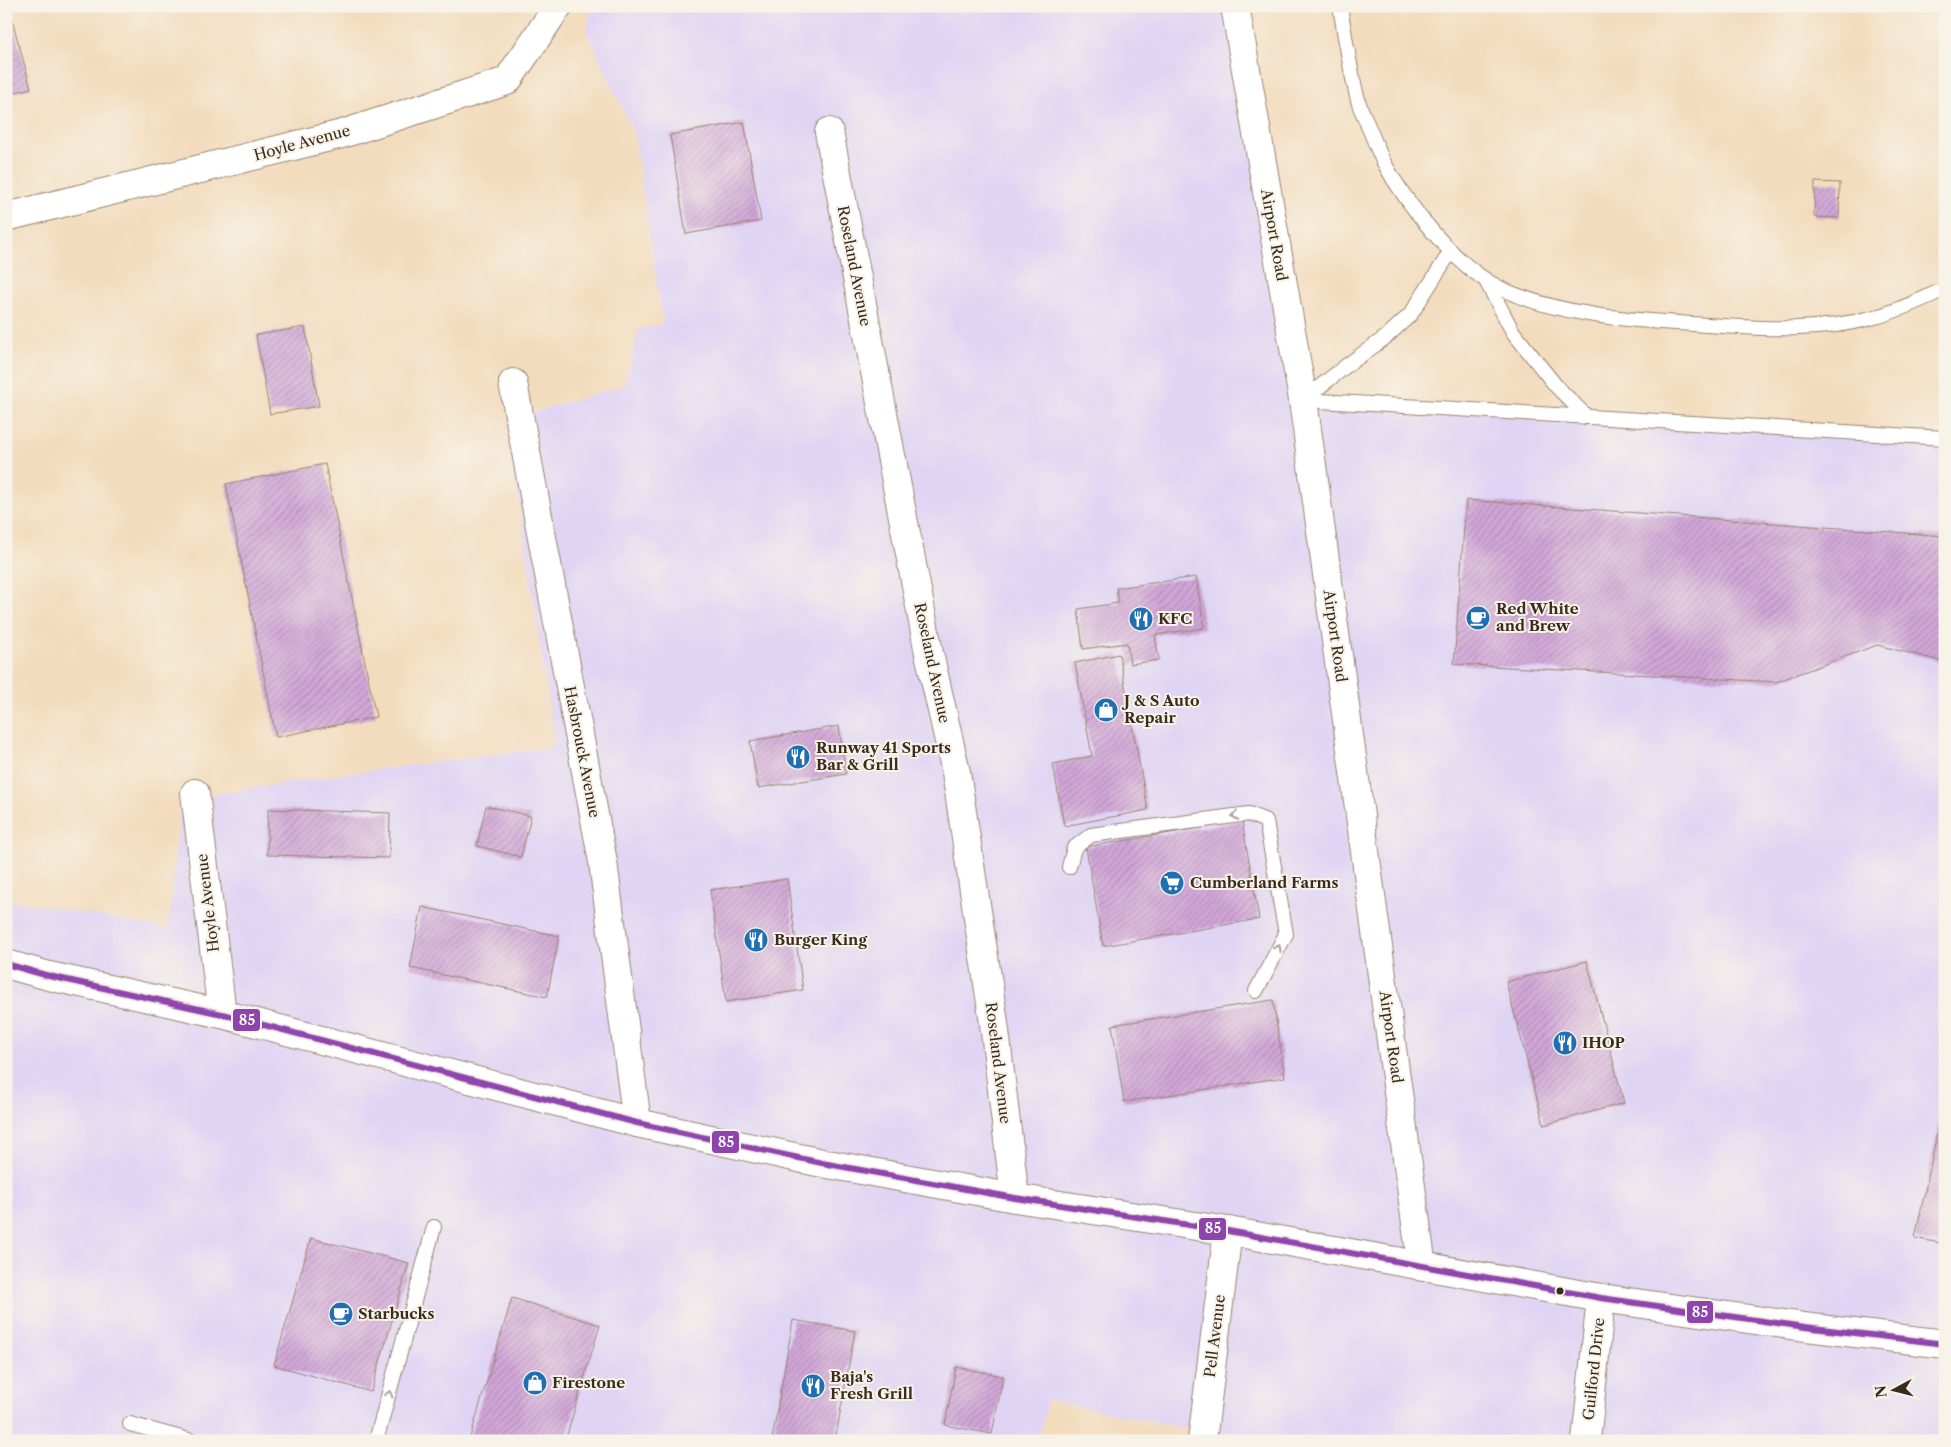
<svg xmlns="http://www.w3.org/2000/svg" width="1951" height="1447" font-family="'Libre Caslon Text',serif">
  <style>
    .built { fill: #e0d4f4 }
    .building { fill: url(#building-hatch) }
    .lines { fill: none; stroke-linecap: round; stroke-linejoin: round }
    .service-casing { stroke: #97836e; stroke-width: 16 }
    .minor-casing { stroke: #97836e; stroke-width: 30 }
    .secondary-casing { stroke: #97836e; stroke-width: 30 }
    .primary-casing { stroke: #97836e; stroke-width: 30 }
    .service { stroke: #fff; stroke-width: 14 }
    .minor { stroke: #fff; stroke-width: 28 }
    .secondary { stroke: #fff; stroke-width: 28 }
    .primary { stroke: #fff; stroke-width: 28 }
    .bus-1-casing { stroke: #f7f3e8; stroke-width: 10 }
    .bus-1 { stroke: #8e44ad; stroke-width: 6 }
    .oneway { stroke: #a79f9a }
    .bus-dot { fill: #3b2a1e; stroke: #f7f3e8; stroke-width: 2 }
    .labels { text-anchor: middle; stroke-width: 4; stroke-linejoin: round; paint-order: stroke }
    .street-label { font-size: 15px; fill: #3b2a1e; stroke: #f7f3e8 }
    .poi-label { font-size: 15px; font-weight: bold; fill: #3b2a1e; stroke: #f7f3e8; text-anchor: start }
    .line-badge { stroke: #f7f3e8; stroke-width: 2 }
    .badge-label { font-size: 14px; text-anchor: middle; font-weight: bold; fill: #fff }
  </style>
  <defs>
    <pattern id="building-hatch" width="6" height="6" patternUnits="userSpaceOnUse" patternTransform="scale(1.25)"><rect width="6" height="6" fill="#d2a7d9"/><path d="M-1 1l2-2M0 6l6-6M5 7l2-2" fill="none" stroke="#ac88af"/></pattern>
  </defs>
  <rect width="100%" height="100%" fill="#f7f3e8"/>
  <filter id="ink" filterUnits="userSpaceOnUse"><feTurbulence type="fractalNoise" baseFrequency=".02" numOctaves="2"/><feDisplacementMap in="SourceGraphic" scale="10" xChannelSelector="R" yChannelSelector="G"/><feConvolveMatrix kernelMatrix="1 2 1 2 8 2 1 2 1" color-interpolation-filters="sRGB"/></filter>
  <filter id="wash" filterUnits="userSpaceOnUse"><feTurbulence type="fractalNoise" baseFrequency=".0096" numOctaves="4" result="noise"/><feDisplacementMap in="SourceGraphic" scale="20" xChannelSelector="R" yChannelSelector="G"/><feGaussianBlur stdDeviation="1.12" result="paint"/><feColorMatrix in="noise" values="0 0 0 0 0 0 0 0 0 0 0 0 0 0 0 0 0 1.4 0 .05"/><feComposite in="paint" operator="in"/></filter>
  <g filter="url(#wash)">
    <rect width="100%" height="100%" fill="#f3dcbd"/>
    <!-- built -->
    <polygon class="built" points="593,6 1235,6 1302,400 1945,439 1945,1441 1246,1441 1048,1400 1038,1441 6,1441 6,899 168,929 181,799 373,770 555,747 507,420 624,386 639,329 663,324 634,133 586,30"/>
    <g id="blocks">
      <!-- building -->
      <g class="building">
        <polygon points="6,6 8,6 31,88 6,95"/>
        <polygon points="744,122 761,221 686,234 670,135"/>
        <polygon points="1815,182 1840,183 1839,218 1814,217"/>
        <polygon points="305,327 319,406 270,414 256,335"/>
        <polygon points="325,464 376,717 276,737 226,484"/>
        <polygon points="1466,500 1945,536 1945,662 1877,645 1776,682 1454,664"/>
        <polygon points="1196,577 1204,628 1155,635 1159,660 1130,664 1127,643 1083,649 1078,609 1119,603 1116,588"/>
        <polygon points="1119,654 1148,810 1064,826 1053,764 1092,756 1075,663"/>
        <polygon points="839,726 846,774 758,788 750,741"/>
        <polygon points="486,806 531,816 521,857 477,846"/>
        <polygon points="268,809 390,813 389,858 267,855"/>
        <polygon points="1242,821 1259,919 1103,946 1086,847"/>
        <polygon points="787,879 803,990 726,1002 710,890"/>
        <polygon points="422,907 559,936 547,997 410,968"/>
        <polygon points="1587,961 1624,1103 1544,1125 1506,982"/>
        <polygon points="1273,1000 1285,1077 1124,1102 1112,1025"/>
        <polygon points="1944,1101 1945,1102 1945,1244 1915,1238"/>
        <polygon points="311,1238 409,1263 371,1392 274,1365"/>
        <polygon points="512,1298 600,1325 565,1441 469,1441"/>
        <polygon points="793,1320 855,1331 835,1441 772,1440"/>
        <polygon points="956,1367 1003,1376 992,1434 945,1425"/>
      </g>
    </g>
  </g>
  <g filter="url(#ink)">
    <use href="#blocks" fill-opacity="0" stroke="#97836e" stroke-width="1"/>
    <g class="lines">
      <defs>
        <g id="service">
          <path d="M1340,6C1345,37 1350,70 1358,100C1360,109 1365,117 1368,126C1373,137 1377,148 1382,159C1405,203 1456,268 1502,289C1561,316 1629,320 1693,324C1754,328 1815,334 1875,317C1899,311 1922,299 1945,289"/>
          <polyline points="1486,281 1513,332 1556,386 1587,417"/>
          <polyline points="1303,400 1945,438"/>
          <polyline points="1303,400 1346,366 1386,337 1411,314 1451,251"/>
          <polyline points="1069,867 1074,848 1091,835 1249,814 1266,821 1286,934 1256,991"/>
          <polyline points="130,1424 192,1441"/>
          <polyline points="376,1441 434,1227"/>
        </g>
        <g id="minor">
          <polyline points="829,132 929,653 956,772 994,1023 1015,1198"/>
          <polyline points="6,217 342,134 507,81 558,6"/>
          <polyline points="513,383 603,862 637,1123"/>
          <polyline points="195,793 222,1014"/>
          <polyline points="1202,1441 1228,1231"/>
          <polyline points="1586,1441 1601,1298"/>
        </g>
        <polyline id="secondary" points="1235,6 1303,400 1422,1267"/>
        <polyline id="primary" points="6,964 49,976 222,1014 637,1123 822,1163 1015,1198 1228,1231 1601,1298 1805,1327 1945,1344"/>
      </defs>
      <!-- service casing -->
      <use href="#service" class="service-casing"/>
      <!-- minor casing -->
      <use href="#minor" class="minor-casing"/>
      <!-- secondary casing -->
      <use href="#secondary" class="secondary-casing"/>
      <!-- primary casing -->
      <use href="#primary" class="primary-casing"/>
      <!-- service -->
      <use href="#service" class="service"/>
      <!-- minor -->
      <use href="#minor" class="minor"/>
      <!-- secondary -->
      <use href="#secondary" class="secondary"/>
      <!-- primary -->
      <use href="#primary" class="primary"/>
      <defs>
        <polyline id="bus-1" points="6,964 49,976 222,1014 637,1123 822,1163 1015,1198 1228,1231 1601,1298 1805,1327 1945,1344"/>
      </defs>
      <!-- bus-1 casing -->
      <use href="#bus-1" class="bus-1-casing"/>
      <!-- bus-1 -->
      <use href="#bus-1" class="bus-1"/>
    </g>
    <!-- one-way arrows -->
    <defs><path id="oneway-chevron" d="M-2-3.5L2.5 0L-2 3.5" fill="none" stroke-width="1.6" stroke-linecap="round" stroke-linejoin="round" transform="scale(1.25)"/></defs>
    <g class="oneway">
      <use href="#oneway-chevron" transform="translate(1235 816) rotate(171)"/>
      <use href="#oneway-chevron" transform="translate(1278 948) rotate(-62)"/>
      <use href="#oneway-chevron" transform="translate(389 1394) rotate(-75)"/>
    </g>
  </g>
  <!-- icons -->
  <defs>
    <symbol id="cafe-disc" viewBox="-11 -11 22 22"><circle r="9.5" fill="#1f6fb2" stroke="#f7f3e8"/><path d="M-5.5-4.5H6V0H3Q3 3.5 0 3.5H-2.5Q-5.5 3.5-5.5 0ZM3-3.2v2h1.7v-2ZM-6 4.5H4V6H-6Z" fill="#fff"/></symbol>
    <symbol id="restaurant-disc" viewBox="-11 -11 22 22"><circle r="9.5" fill="#1f6fb2" stroke="#f7f3e8"/><path d="M-5-6h1v4h1v-4h1v4h1v-4h1v5L-1.5 .5V6h-2V.5L-5-1ZM5-6V6H3V1.5H1.5Q1.5-4 5-6Z" fill="#fff"/></symbol>
    <symbol id="shop-disc" viewBox="-11 -11 22 22"><circle r="9.5" fill="#1f6fb2" stroke="#f7f3e8"/><path d="M-5-2.5h2.3a2.7 3.5 0 0 1 5.4 0H5L5.5 6h-11ZM-1.5-2.5h3a1.5 2.3 0 0 0-3 0Z" fill="#fff"/></symbol>
    <symbol id="supermarket-disc" viewBox="-11 -11 22 22"><circle r="9.5" fill="#1f6fb2" stroke="#f7f3e8"/><path d="M-6-5.5h2.5l.6 2H6L4.5 2H-2.5L-4.4-4H-6ZM-1.5 3.2a1.3 1.3 0 1 0 .1 0ZM3 3.2a1.3 1.3 0 1 0 .1 0Z" fill="#fff"/></symbol>
  </defs>
  <g fill-rule="evenodd">
    <use href="#cafe-disc" x="1464" y="604" width="28" height="28"/>
    <use href="#restaurant-disc" x="1127" y="605" width="28" height="28"/>
    <use href="#shop-disc" x="1092" y="696" width="28" height="28"/>
    <use href="#restaurant-disc" x="784" y="743" width="28" height="28"/>
    <use href="#supermarket-disc" x="1158" y="869" width="28" height="28"/>
    <use href="#restaurant-disc" x="742" y="926" width="28" height="28"/>
    <use href="#restaurant-disc" x="1551" y="1029" width="28" height="28"/>
    <use href="#cafe-disc" x="327" y="1300" width="28" height="28"/>
    <use href="#shop-disc" x="521" y="1369" width="28" height="28"/>
    <use href="#restaurant-disc" x="799" y="1372" width="28" height="28"/>
  </g>
  <!-- markers -->
  <circle class="bus-dot" cx="1560" cy="1291" r="4.5"/>
  <g class="labels">
    <!-- street labels -->
    <g class="street-label">
      <text transform="translate(302 143) rotate(-15)" y="5">Hoyle Avenue</text>
      <text transform="translate(1274 235) rotate(80)" y="5">Airport Road</text>
      <text transform="translate(854 266) rotate(79)" y="5">Roseland Avenue</text>
      <text transform="translate(1335 636) rotate(82)" y="5">Airport Road</text>
      <text transform="translate(932 663) rotate(78)" y="5">Roseland Avenue</text>
      <text transform="translate(582 752) rotate(79)" y="5">Hasbrouck Avenue</text>
      <text transform="translate(208 903) rotate(-97)" y="5">Hoyle Avenue</text>
      <text transform="translate(1391 1037) rotate(82)" y="5">Airport Road</text>
      <text transform="translate(998 1063) rotate(83)" y="5">Roseland Avenue</text>
      <text transform="translate(1215 1336) rotate(-83)" y="5">Pell Avenue</text>
      <text transform="translate(1594 1369) rotate(-84)" y="5">Guilford Drive</text>
    </g>
    <!-- poi labels -->
    <g class="poi-label">
      <text x="1496" y="614">Red White<tspan x="1496" dy="17">and Brew</tspan></text>
      <text x="1158" y="624">KFC</text>
      <text x="1124" y="706">J &amp; S Auto<tspan x="1124" dy="17">Repair</tspan></text>
      <text x="816" y="753">Runway 41 Sports<tspan x="816" dy="17">Bar &amp; Grill</tspan></text>
      <text x="1190" y="888">Cumberland Farms</text>
      <text x="774" y="945">Burger King</text>
      <text x="1582" y="1048">IHOP</text>
      <text x="358" y="1319">Starbucks</text>
      <text x="830" y="1382">Baja's<tspan x="830" dy="17">Fresh Grill</tspan></text>
      <text x="552" y="1388">Firestone</text>
    </g>
  </g>
  <g class="line-badge">
    <rect x="232" y="1008" width="29" height="24" rx="5" fill="#8e44ad"/>
    <rect x="711" y="1130" width="29" height="24" rx="5" fill="#8e44ad"/>
    <rect x="1198" y="1217" width="29" height="24" rx="5" fill="#8e44ad"/>
    <rect x="1686" y="1300" width="28" height="24" rx="5" fill="#8e44ad"/>
  </g>
  <g class="badge-label">
    <text x="247" y="1025">85</text>
    <text x="726" y="1147">85</text>
    <text x="1213" y="1233">85</text>
    <text x="1700" y="1317">85</text>
  </g>
  <!-- margin -->
  <rect width="1951" height="1447" fill="none" stroke="#f7f3e8" stroke-width="25"/>
  <!-- north arrow -->
  <g transform="translate(1894 1390) rotate(263)" stroke="#f7f3e8" stroke-width="4" paint-order="stroke">
  <path d="M0-4L9 19L0 12L-9 19Z" fill="#3b2a1e"/>
  <text y="-8" font-size="14" font-weight="bold" text-anchor="middle" fill="#3b2a1e">N</text>
  </g>
</svg>
